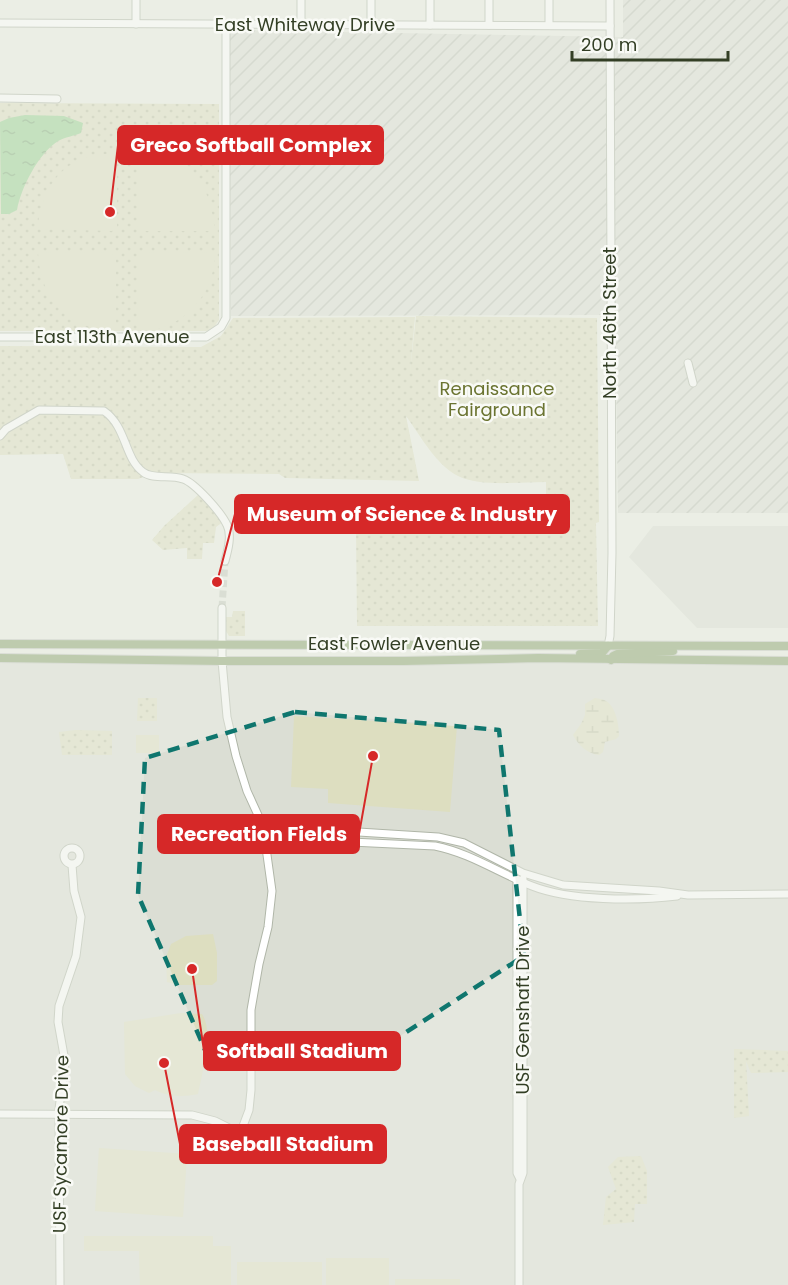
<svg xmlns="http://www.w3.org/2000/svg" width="788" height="1285" font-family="Poppins,sans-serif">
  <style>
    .built { fill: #dbded4 }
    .industrial { fill: url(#industrial-furrows) }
    .grass { fill: url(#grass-dots) }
    .wetland { fill: url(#wetland-marsh) }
    .garden { fill: #dddec0 }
    .water { fill: url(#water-ripples) }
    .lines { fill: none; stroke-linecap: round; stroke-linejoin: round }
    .minor-tunnel { stroke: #c6cbbf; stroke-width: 7; stroke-dasharray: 7 3.5; stroke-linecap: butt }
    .minor-casing { stroke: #b0b6a8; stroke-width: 9 }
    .major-casing { stroke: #c6c9c2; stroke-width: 10 }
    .minor { stroke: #fff; stroke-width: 7 }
    .major { stroke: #87a16c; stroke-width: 8 }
    .marked { fill: none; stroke: #0f766e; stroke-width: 4.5; stroke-dasharray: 12 8; stroke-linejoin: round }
    .labels { text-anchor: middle; stroke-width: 5; stroke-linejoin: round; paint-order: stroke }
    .street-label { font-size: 18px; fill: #333f25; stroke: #f9faf6 }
    .park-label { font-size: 18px; fill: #6b7431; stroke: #f9faf6 }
    .leader { fill: none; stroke: #d62828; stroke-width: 2 }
    .callout-dot { fill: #d62828; stroke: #f9faf6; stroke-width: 2 }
    .callout { fill: #d62828; stroke: #d62828; stroke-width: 2 }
    .callout-label { font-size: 20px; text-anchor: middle; font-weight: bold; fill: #fff }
  </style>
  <defs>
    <pattern id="industrial-furrows" width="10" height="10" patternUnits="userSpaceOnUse" patternTransform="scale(1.5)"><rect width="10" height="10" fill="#dbded4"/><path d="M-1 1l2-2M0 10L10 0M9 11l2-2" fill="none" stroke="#bcc0b6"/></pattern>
    <pattern id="grass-dots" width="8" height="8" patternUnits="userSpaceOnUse" patternTransform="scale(1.5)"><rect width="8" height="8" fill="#dddec0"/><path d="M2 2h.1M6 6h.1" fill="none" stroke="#bec0a5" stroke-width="1.8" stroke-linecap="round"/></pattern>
    <pattern id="wetland-marsh" width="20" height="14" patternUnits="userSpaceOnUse" patternTransform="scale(1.5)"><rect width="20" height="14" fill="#dddec0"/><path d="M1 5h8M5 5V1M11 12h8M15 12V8" fill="none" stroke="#bec0a5"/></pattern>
    <pattern id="water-ripples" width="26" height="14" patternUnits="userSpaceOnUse" patternTransform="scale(1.5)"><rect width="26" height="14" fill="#97d091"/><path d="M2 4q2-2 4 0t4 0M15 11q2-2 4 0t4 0" fill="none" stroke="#7caa76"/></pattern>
  </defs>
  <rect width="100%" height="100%" fill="#ebeee5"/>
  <!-- built -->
  <g class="built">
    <polygon points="653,526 788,526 788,628 697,628 629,557"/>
    <polygon points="0,658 788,660 788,1285 0,1285"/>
  </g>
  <!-- industrial -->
  <polygon class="industrial" points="623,0 788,0 788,513 618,513 615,315 231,316 229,30 623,37"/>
  <!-- grass -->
  <g class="grass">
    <polygon points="0,103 219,104 219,320 214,327 207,331 0,331"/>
    <path d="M416,316L597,318L599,522L596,523L598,626H357L356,525L566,523L546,522V482C520,482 480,487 458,476C436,465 420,435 406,416L419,481L285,478L279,474L154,473L138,479H71L63,454L0,455V346L201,347L221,336L233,318L415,317L410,372Z"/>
    <polygon points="199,494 223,522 216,527 214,543 203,543 202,559 187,559 187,548 163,550 152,540 164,526"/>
    <polygon points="233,611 245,611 245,636 229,636 226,631 226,617 232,617"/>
    <polygon points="138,698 157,698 157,721 137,721"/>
    <polygon points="76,730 112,731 112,755 62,755 59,732"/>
    <polygon points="734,1049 788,1051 788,1072 751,1073 746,1061 749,1116 734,1118"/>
    <polygon points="641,1156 647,1171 647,1204 635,1204 634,1222 603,1225 606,1197 616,1189 608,1167 618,1157"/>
  </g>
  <!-- wetland -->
  <path class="wetland" d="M595,698C599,699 603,699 606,701C616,707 619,725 619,736L616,739L605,742L603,752L599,755C588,754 578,745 573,735L581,724L585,715V704Z"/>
  <!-- garden -->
  <g class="garden">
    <path d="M137,153C145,153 154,152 161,154C200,165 211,195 215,231H141L137,226Z"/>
    <path d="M95,154H115L117,156V227L112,231L38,229C38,205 50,177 72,164C79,160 87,157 95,154Z"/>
    <path d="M38,252L112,253L116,258V329C108,328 99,329 92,327C56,320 39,285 38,252Z"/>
    <path d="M141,252L215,253C215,286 194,318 161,328C154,330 146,329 138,330L137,256Z"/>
    <polygon points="294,716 457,726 450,812 328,803 328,789 291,787"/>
    <rect x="136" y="735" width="23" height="18"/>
    <polygon points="213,934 217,953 217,981 212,985 179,985 167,982 166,957 171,944 186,936"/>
    <path d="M181,1013L202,1014C214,1030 202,1074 198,1094C182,1097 170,1097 155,1090L149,1093L135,1086L125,1074L124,1022Z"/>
    <polygon points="99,1148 187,1154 183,1217 95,1211"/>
    <polygon points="84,1236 213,1236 213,1246 231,1246 231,1285 140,1285 139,1251 84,1251"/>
    <rect x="326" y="1258" width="63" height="27"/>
    <rect x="237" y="1262" width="85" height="23"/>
    <rect x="395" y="1279" width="65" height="6"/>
  </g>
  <!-- water -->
  <path class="water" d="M25,115L64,116L83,123L81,133C74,136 65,137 58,141C38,154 21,188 17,210L9,214H1L0,122L9,118Z"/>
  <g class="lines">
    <!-- minor-tunnel -->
    <polyline class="minor-tunnel" points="222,608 225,561"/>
    <defs>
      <g id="minor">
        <polyline points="136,0 136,24"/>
        <polyline points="371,0 371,25"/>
        <polyline points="0,23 610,26"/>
        <polyline points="301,25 301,0"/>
        <polyline points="430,25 430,0"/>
        <polyline points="489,25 489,0"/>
        <polyline points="549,25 549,0"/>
        <polyline points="0,98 57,99"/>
        <polyline points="0,337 206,337 221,327 226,318 226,25"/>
        <polyline points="688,363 693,383"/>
        <path d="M0,436L6,429L39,410L104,411C127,427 124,458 143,472C153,480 171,474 183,479C195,483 221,512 227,525C232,535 228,550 225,561"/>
        <polyline points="222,608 222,661 227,717 236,756 247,791 263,826 272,891 268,927 259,964 251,1010 251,1090 249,1110 240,1134"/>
        <polyline points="608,646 610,636 612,553 610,0"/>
        <polyline points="263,826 438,837 464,843 523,873 563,885 659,891 688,895 788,894"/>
        <path d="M267,838L435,846C470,853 499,873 532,886C570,901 636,901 677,896"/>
        <circle cx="72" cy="856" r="8"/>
        <polyline points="517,879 517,1173 520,1179"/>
        <polyline points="0,1114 192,1115 215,1121 263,1145 288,1152"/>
        <polyline points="60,1285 59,1109 65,1061 58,1022 59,1006 76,956 81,917 74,891 72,865"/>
        <polyline points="519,1285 519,1184 523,1173 523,879"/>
      </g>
      <g id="major">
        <polyline points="0,644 788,646"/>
        <polyline points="580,654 602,653 608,646"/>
        <polyline points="0,658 222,661 404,661 538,658 788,661"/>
        <polyline points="611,660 613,656 617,654 673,651"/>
      </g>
    </defs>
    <!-- minor casing -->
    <use href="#minor" class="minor-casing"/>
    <!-- major casing -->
    <use href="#major" class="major-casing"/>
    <!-- minor -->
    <use href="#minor" class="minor"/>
    <!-- major -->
    <use href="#major" class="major"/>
  </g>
  <!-- marked area -->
  <path d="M0 0H788V1285H0ZM295,712L499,730L524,956L380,1049L212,1066L138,895L145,758Z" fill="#ebeee5" fill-opacity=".55" fill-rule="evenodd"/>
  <path class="marked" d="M295,712L499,730L524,956L380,1049L212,1066L138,895L145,758Z"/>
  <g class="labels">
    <!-- street labels -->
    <g class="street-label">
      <text x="305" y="31">East Whiteway Drive</text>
      <text transform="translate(610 323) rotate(-90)" y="6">North 46th Street</text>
      <text x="112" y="343">East 113th Avenue</text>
      <text x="394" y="650">East Fowler Avenue</text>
      <text transform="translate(523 1010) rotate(-90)" y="6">USF Genshaft Drive</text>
      <text transform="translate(61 1144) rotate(-89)" y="6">USF Sycamore Drive</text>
    </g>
    <!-- park labels -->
    <g class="park-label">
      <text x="497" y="395">Renaissance<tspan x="497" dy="21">Fairground</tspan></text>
    </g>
  </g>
  <!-- callouts -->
  <path class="leader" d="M110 212L118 145M217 582L235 514M373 756L359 834M192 969L204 1051M164 1063L180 1144"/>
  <g class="callout-dot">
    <circle cx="110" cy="212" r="6"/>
    <circle cx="217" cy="582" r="6"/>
    <circle cx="373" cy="756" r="6"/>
    <circle cx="192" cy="969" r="6"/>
    <circle cx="164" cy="1063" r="6"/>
  </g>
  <g class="callout">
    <rect x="118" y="126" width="265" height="38" rx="6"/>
    <rect x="235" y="495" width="334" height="38" rx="6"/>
    <rect x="158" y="815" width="201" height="38" rx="6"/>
    <rect x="204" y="1032" width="196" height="38" rx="6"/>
    <rect x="180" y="1125" width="206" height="38" rx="6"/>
  </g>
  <g class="callout-label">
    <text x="251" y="152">Greco Softball Complex</text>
    <text x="402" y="521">Museum of Science &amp; Industry</text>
    <text x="259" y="841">Recreation Fields</text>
    <text x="302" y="1058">Softball Stadium</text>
    <text x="283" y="1151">Baseball Stadium</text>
  </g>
  <!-- scale -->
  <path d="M572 51v9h156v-9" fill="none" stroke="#333f25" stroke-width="3"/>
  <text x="581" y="51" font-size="18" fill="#333f25" stroke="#f9faf6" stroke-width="4.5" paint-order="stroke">200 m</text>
</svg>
